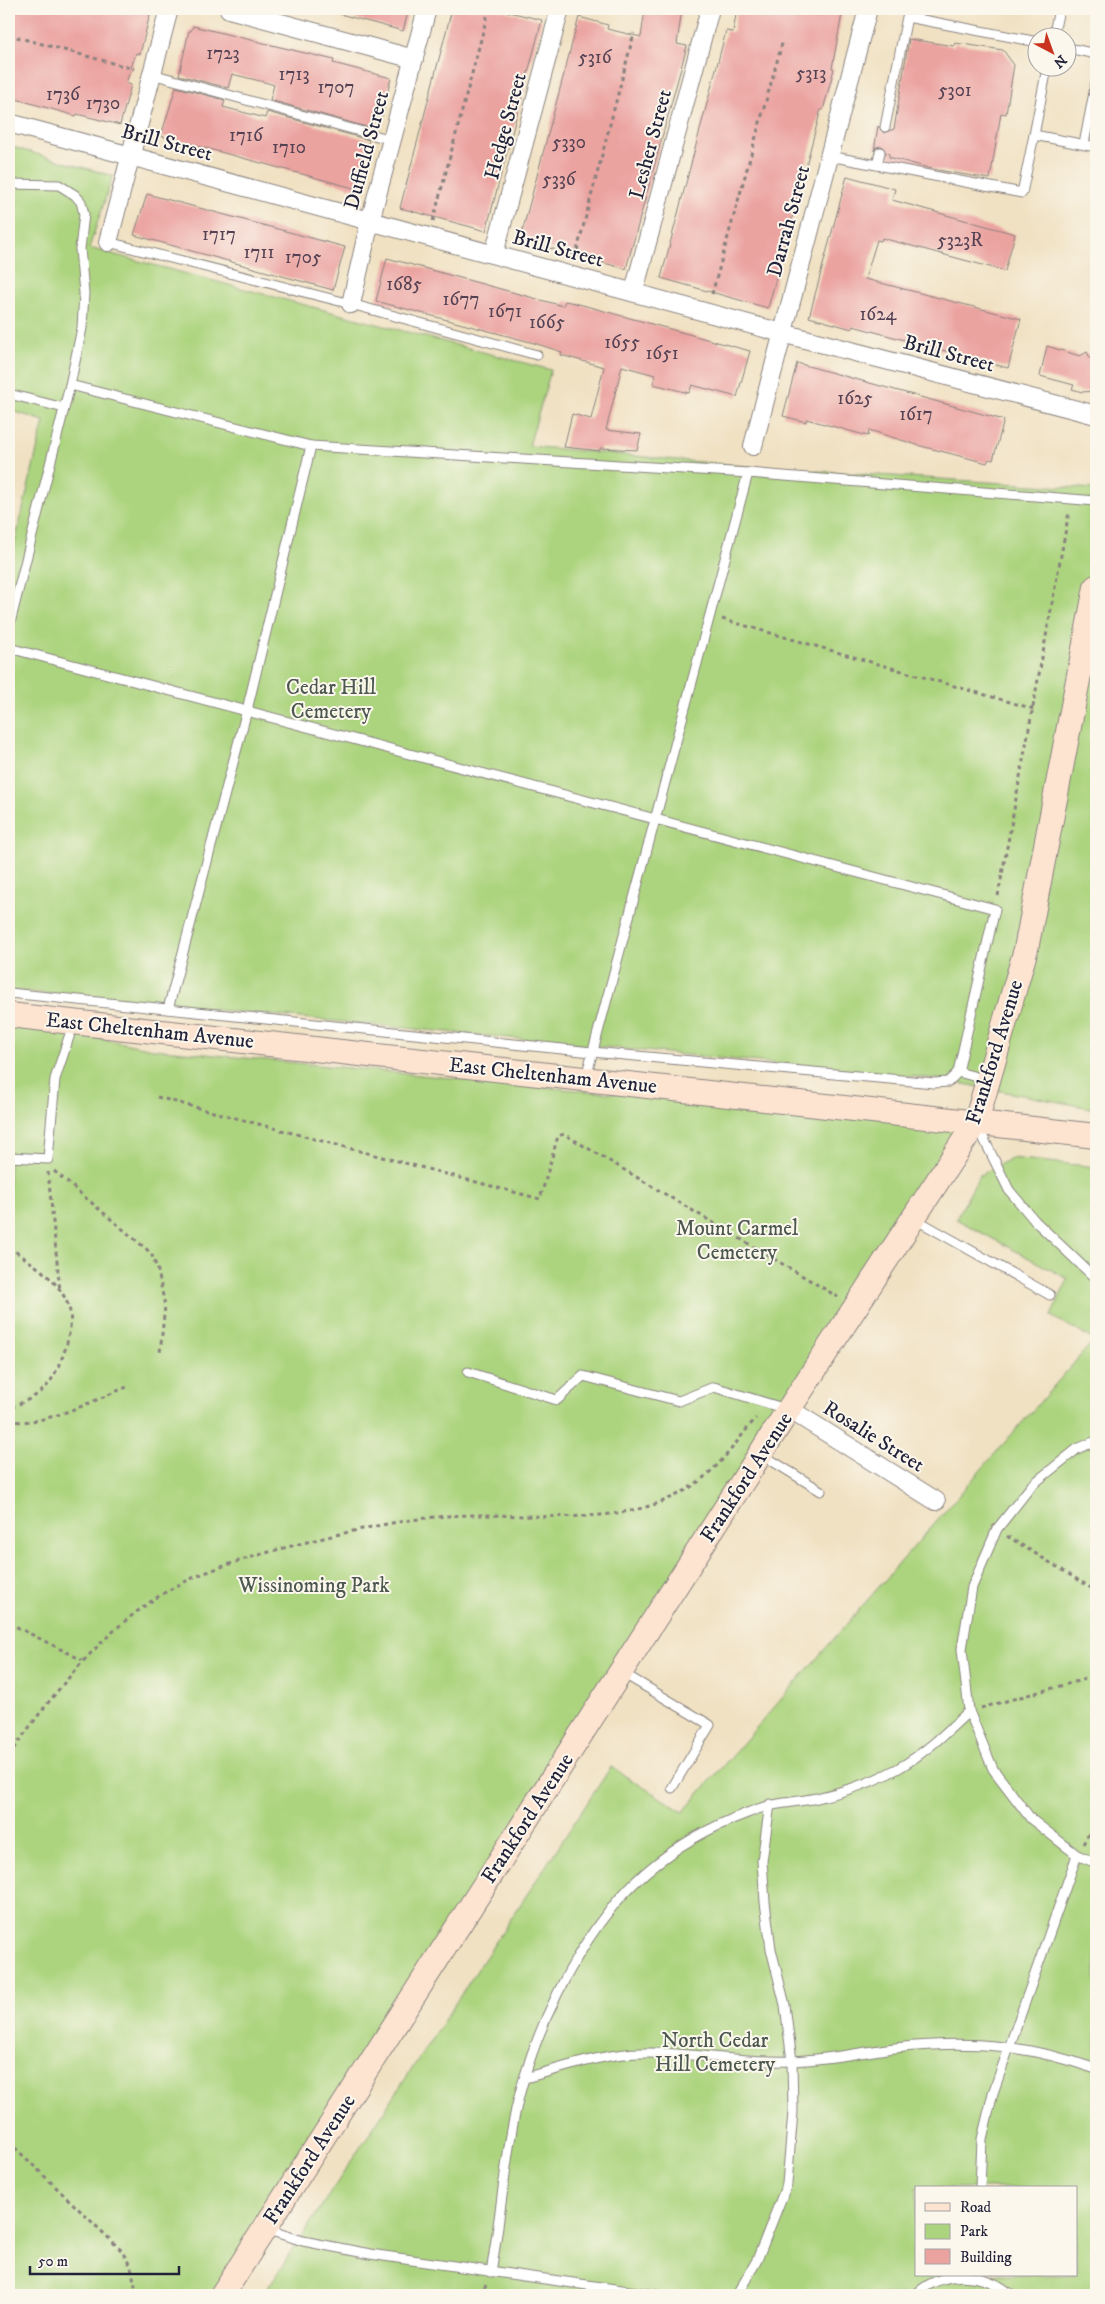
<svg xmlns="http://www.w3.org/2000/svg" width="1105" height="2304" font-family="'IM FELL DW Pica',serif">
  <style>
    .green { fill: #acd47e; stroke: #677b5c; fill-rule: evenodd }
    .building { fill: #eba3a0 }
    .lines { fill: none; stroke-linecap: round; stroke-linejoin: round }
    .lane-casing { stroke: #89827e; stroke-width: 11 }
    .street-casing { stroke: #89827e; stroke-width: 20 }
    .secondary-casing { stroke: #89827e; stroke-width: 26 }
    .path { stroke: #89827e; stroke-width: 3; stroke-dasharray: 4 4; stroke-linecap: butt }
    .lane { stroke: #fff; stroke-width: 9 }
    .street { stroke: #fff; stroke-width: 18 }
    .secondary { stroke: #fde4d1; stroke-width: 24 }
    .labels { text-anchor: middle; stroke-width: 4; stroke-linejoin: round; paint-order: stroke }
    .number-label { font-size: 19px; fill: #544254 }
    .street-label { font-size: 21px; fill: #22223b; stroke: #fbf7ec }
    .park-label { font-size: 21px; fill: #4b574f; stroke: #fbf7ec }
  </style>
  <rect width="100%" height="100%" fill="#fbf7ec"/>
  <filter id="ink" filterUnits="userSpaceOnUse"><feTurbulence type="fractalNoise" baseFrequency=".02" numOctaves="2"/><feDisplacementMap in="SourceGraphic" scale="10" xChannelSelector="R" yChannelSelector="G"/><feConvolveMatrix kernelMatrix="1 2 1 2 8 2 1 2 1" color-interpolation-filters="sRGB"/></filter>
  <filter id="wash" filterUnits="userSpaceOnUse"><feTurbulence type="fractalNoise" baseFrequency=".0096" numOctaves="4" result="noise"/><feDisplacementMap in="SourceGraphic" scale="20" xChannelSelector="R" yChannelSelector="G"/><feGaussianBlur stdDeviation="1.12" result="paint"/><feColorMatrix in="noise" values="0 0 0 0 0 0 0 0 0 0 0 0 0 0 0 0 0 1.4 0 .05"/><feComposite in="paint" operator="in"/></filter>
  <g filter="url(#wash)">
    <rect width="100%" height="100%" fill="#f0e1c2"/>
    <!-- green -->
    <g class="green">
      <polygon points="9,146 113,176 89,248 551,370 529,446 752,467 1096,489 1096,1109 937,1079 9,990 9,567 44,421 9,410"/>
      <polygon points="9,1020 153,1049 585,1091 976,1122 222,2295 9,2295"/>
      <path d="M1011,1158L1096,1167V2295H263L611,1767L683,1812L1094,1340L1051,1316L1068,1279L956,1219L980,1175ZM916,2188H1076V2275H916Z"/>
    </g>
    <g id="blocks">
      <!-- building -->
      <g class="building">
        <polygon points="9,9 131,9 150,14 140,54 136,53 126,83 131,85 120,125 77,114 76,116 9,97"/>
        <polygon points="341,9 409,9 403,31 340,14"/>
        <polygon points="452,9 497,9 542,20 486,231 400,208"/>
        <polygon points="645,9 682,9 677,44 687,46 626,269 520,240 579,17 608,25 607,29 641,37"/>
        <polygon points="737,9 843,9 832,68 834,69 823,110 821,109 768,308 661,278 726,31 733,32"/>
        <polygon points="193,26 334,60 333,63 391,78 382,116 380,116 374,129 270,100 274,85 268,83 232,74 228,88 179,75 189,31 191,31"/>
        <polygon points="909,39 954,46 955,43 1003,50 1014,65 1006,114 1001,113 990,179 932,169 889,157 889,154 886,153 882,146 876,147 874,151 878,126 884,133 894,129"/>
        <polygon points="176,87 225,100 223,107 265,118 267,112 369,140 367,146 372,147 372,151 361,190 161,136"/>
        <polygon points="847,176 895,189 892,200 1015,234 1005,271 882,238 881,241 877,240 865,279 1021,319 1008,368 853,326 852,329 809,317"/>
        <polygon points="147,194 345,247 333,290 134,235"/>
        <polygon points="387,258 563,306 565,301 575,303 750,351 737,397 692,385 689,393 653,384 655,375 622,366 606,430 641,434 637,450 600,448 600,451 564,447 572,414 591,419 604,367 561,355 562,352 534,343 376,301"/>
        <polygon points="1047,346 1080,356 1087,352 1090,358 1096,360 1096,391 1082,392 1072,389 1074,385 1040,376"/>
        <polygon points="797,363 1004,420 993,460 989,459 987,463 917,445 869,430 868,436 806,419 806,422 783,416"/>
      </g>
    </g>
  </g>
  <g filter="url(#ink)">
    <use href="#blocks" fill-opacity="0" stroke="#89827e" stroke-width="1"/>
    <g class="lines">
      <defs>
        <g id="lane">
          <polyline points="1053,38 1059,9"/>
          <polyline points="1068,48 1096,54"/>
          <polyline points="1047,68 1034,135 1096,147"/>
          <polyline points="152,74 392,140"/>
          <polyline points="885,127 907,17 1038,42"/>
          <polyline points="1084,144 1096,82"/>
          <polyline points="880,152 877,165 1022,193 1034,135"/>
          <polyline points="829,156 877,165"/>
          <polyline points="9,184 59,185 75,195 81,202 84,214 80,249 84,293 82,328 70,385 9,627"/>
          <polyline points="108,242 351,304 537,355"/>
          <polyline points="70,385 311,446 748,473"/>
          <polyline points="9,394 64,408"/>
          <polyline points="9,648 995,909 958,1072"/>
          <polyline points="9,993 592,1052 934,1083 948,1082 958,1072 988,1080"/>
          <polyline points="168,1009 247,710 311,446"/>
          <polyline points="586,1077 748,473 1096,501"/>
          <polyline points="977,1125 1009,1190 1035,1221 1096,1279"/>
          <polyline points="9,1157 48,1159 55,1079 74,1022"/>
          <polyline points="915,1219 1050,1295"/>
          <polyline points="468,1372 557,1400 583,1376 679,1401 714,1387 786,1409"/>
          <polyline points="1096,1441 1077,1449 1032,1485 997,1529 972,1587 962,1649 969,1711 993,1769 1031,1819 1077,1855 1096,1863"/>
          <polyline points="761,1454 821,1491"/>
          <polyline points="621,1672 710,1725 672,1788"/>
          <path d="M525,2078C563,2068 603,2053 643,2053C693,2052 741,2063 790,2061C825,2060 861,2052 895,2048C970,2040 1025,2044 1096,2069"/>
          <polyline points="980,2188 982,2139 993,2093 1077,1855"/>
          <polyline points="265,2229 303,2241 370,2254 657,2295"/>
          <path d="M491,2272C499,2226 503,2181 511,2135C525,2047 577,1932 645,1873C676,1846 712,1826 750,1812C774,1802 793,1803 817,1798C843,1792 873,1782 897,1769C924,1754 947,1732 969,1711"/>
          <polyline points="737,2295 757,2260 787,2184 793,2112 792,2061 785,2005 771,1949 765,1902 762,1861 770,1804"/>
          <path d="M915,2295C943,2269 983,2271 1012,2295"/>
        </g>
        <g id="street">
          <polyline points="229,9 414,59"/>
          <polyline points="9,123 782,333 1096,415"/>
          <polyline points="108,242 169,9"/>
          <polyline points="494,254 560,9"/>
          <polyline points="634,291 710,9"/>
          <polyline points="351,304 370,221 427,9"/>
          <polyline points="753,446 868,9"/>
          <polyline points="789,1409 936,1501"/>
        </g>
        <g id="secondary">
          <polyline points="9,1015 1096,1136"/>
          <polyline points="222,2295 789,1409 976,1122 1026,949 1096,587"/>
        </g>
      </defs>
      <!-- lane casing -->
      <use href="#lane" class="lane-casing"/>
      <!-- street casing -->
      <use href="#street" class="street-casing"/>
      <!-- secondary casing -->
      <use href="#secondary" class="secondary-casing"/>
      <!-- path -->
      <g class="path">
        <polyline points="9,35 134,69"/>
        <polyline points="433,221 489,9"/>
        <polyline points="575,258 634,33"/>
        <polyline points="712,294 783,40"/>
        <polyline points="722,619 1034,709"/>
        <polyline points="998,896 1069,512"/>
        <polyline points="157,1097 540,1199 558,1136 564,1134 838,1297"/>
        <polyline points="54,1171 151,1253 158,1271 165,1306 160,1353"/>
        <polyline points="48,1172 60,1291"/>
        <path d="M9,1247C31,1263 58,1278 68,1305C77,1325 60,1372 45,1388C37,1397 20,1403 9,1409"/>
        <path d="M9,1420C40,1429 96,1399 127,1387"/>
        <polyline points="1007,1536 1096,1591"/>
        <polyline points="9,1623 82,1660"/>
        <polyline points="981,1708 1096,1676"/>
        <path d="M9,1755C59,1686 115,1612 195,1577C233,1561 272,1551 311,1541C356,1530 402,1519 448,1516C534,1510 641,1537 711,1471C728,1456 741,1435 756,1418"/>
        <polyline points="1083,1844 1096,1821"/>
        <polyline points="9,2142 121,2250 131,2267 137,2295"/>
        <polyline points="481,2295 486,2284"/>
      </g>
      <!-- lane -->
      <use href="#lane" class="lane"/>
      <!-- street -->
      <use href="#street" class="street"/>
      <!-- secondary -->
      <use href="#secondary" class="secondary"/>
    </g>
  </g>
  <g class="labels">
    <!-- number labels -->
    <g class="number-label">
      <text x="223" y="59">1723</text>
      <text x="595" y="63">5316</text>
      <text x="811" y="79">5313</text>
      <text x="294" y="80">1713</text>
      <text x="336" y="93">1707</text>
      <text x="955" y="96">5301</text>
      <text x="63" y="100">1736</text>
      <text x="103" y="109">1730</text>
      <text x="246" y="141">1716</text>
      <text x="569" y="148">5330</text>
      <text x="289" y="153">1710</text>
      <text x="559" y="185">5336</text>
      <text x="219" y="240">1717</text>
      <text x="960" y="246">5323R</text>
      <text x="259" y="258">1711</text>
      <text x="303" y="263">1705</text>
      <text x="404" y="290">1685</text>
      <text x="461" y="305">1677</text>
      <text x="505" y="317">1671</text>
      <text x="878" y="320">1624</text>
      <text x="547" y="328">1665</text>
      <text x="622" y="348">1655</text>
      <text x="662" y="359">1651</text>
      <text x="855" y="404">1625</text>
      <text x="916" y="420">1617</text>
    </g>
    <!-- street labels -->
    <g class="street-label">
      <text transform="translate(505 126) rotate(-75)" y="7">Hedge Street</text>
      <text transform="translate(167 142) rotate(15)" y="7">Brill Street</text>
      <text transform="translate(650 144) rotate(-75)" y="7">Lesher Street</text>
      <text transform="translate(366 150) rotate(-75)" y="7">Duffield Street</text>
      <text transform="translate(788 221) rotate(-75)" y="7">Darrah Street</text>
      <text transform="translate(558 248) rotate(15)" y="7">Brill Street</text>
      <text transform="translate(949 353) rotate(15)" y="7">Brill Street</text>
      <text transform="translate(150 1030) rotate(6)" y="7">East Cheltenham Avenue</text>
      <text transform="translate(994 1052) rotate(-73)" y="7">Frankford Avenue</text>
      <text transform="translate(553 1075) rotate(6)" y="7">East Cheltenham Avenue</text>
      <text transform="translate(874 1436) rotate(32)" y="7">Rosalie Street</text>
      <text transform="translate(746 1477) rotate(-57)" y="7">Frankford Avenue</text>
      <text transform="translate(527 1818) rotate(-57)" y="7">Frankford Avenue</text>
      <text transform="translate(309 2159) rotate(-57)" y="7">Frankford Avenue</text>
    </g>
    <!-- park labels -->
    <g class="park-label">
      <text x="331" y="694">Cedar Hill<tspan x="331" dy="24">Cemetery</tspan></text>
      <text x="737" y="1235">Mount Carmel<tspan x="737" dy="24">Cemetery</tspan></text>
      <text x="314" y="1592">Wissinoming Park</text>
      <text x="715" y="2047">North Cedar<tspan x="715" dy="24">Hill Cemetery</tspan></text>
    </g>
  </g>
  <!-- margin -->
  <rect width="1105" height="2304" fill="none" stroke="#fbf7ec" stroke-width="30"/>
  <!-- legend -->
  <rect x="915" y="2186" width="162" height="90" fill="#fbf7ec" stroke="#a4a2a5"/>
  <rect x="925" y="2203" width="25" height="8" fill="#fde4d1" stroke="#a4a2a5"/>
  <text x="960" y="2212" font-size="15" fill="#22223b">Road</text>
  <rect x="925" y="2224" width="25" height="15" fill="#acd47e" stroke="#a4a2a5"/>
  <text x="960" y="2236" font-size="15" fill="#22223b">Park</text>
  <rect x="925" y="2249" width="25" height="15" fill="#eba3a0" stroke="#a4a2a5"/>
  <text x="960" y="2262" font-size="15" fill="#22223b">Building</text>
  <!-- north arrow -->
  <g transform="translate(1052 52) rotate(139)"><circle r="24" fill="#fbf7ec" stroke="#a4a2a5"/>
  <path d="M0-4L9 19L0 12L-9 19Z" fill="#c8321e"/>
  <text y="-8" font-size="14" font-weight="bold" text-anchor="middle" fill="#22223b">N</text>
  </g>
  <!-- scale -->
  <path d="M30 2266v8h149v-8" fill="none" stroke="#22223b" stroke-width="2.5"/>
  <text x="38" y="2266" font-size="15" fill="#22223b" stroke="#fbf7ec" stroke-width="4" paint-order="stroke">50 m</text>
</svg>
